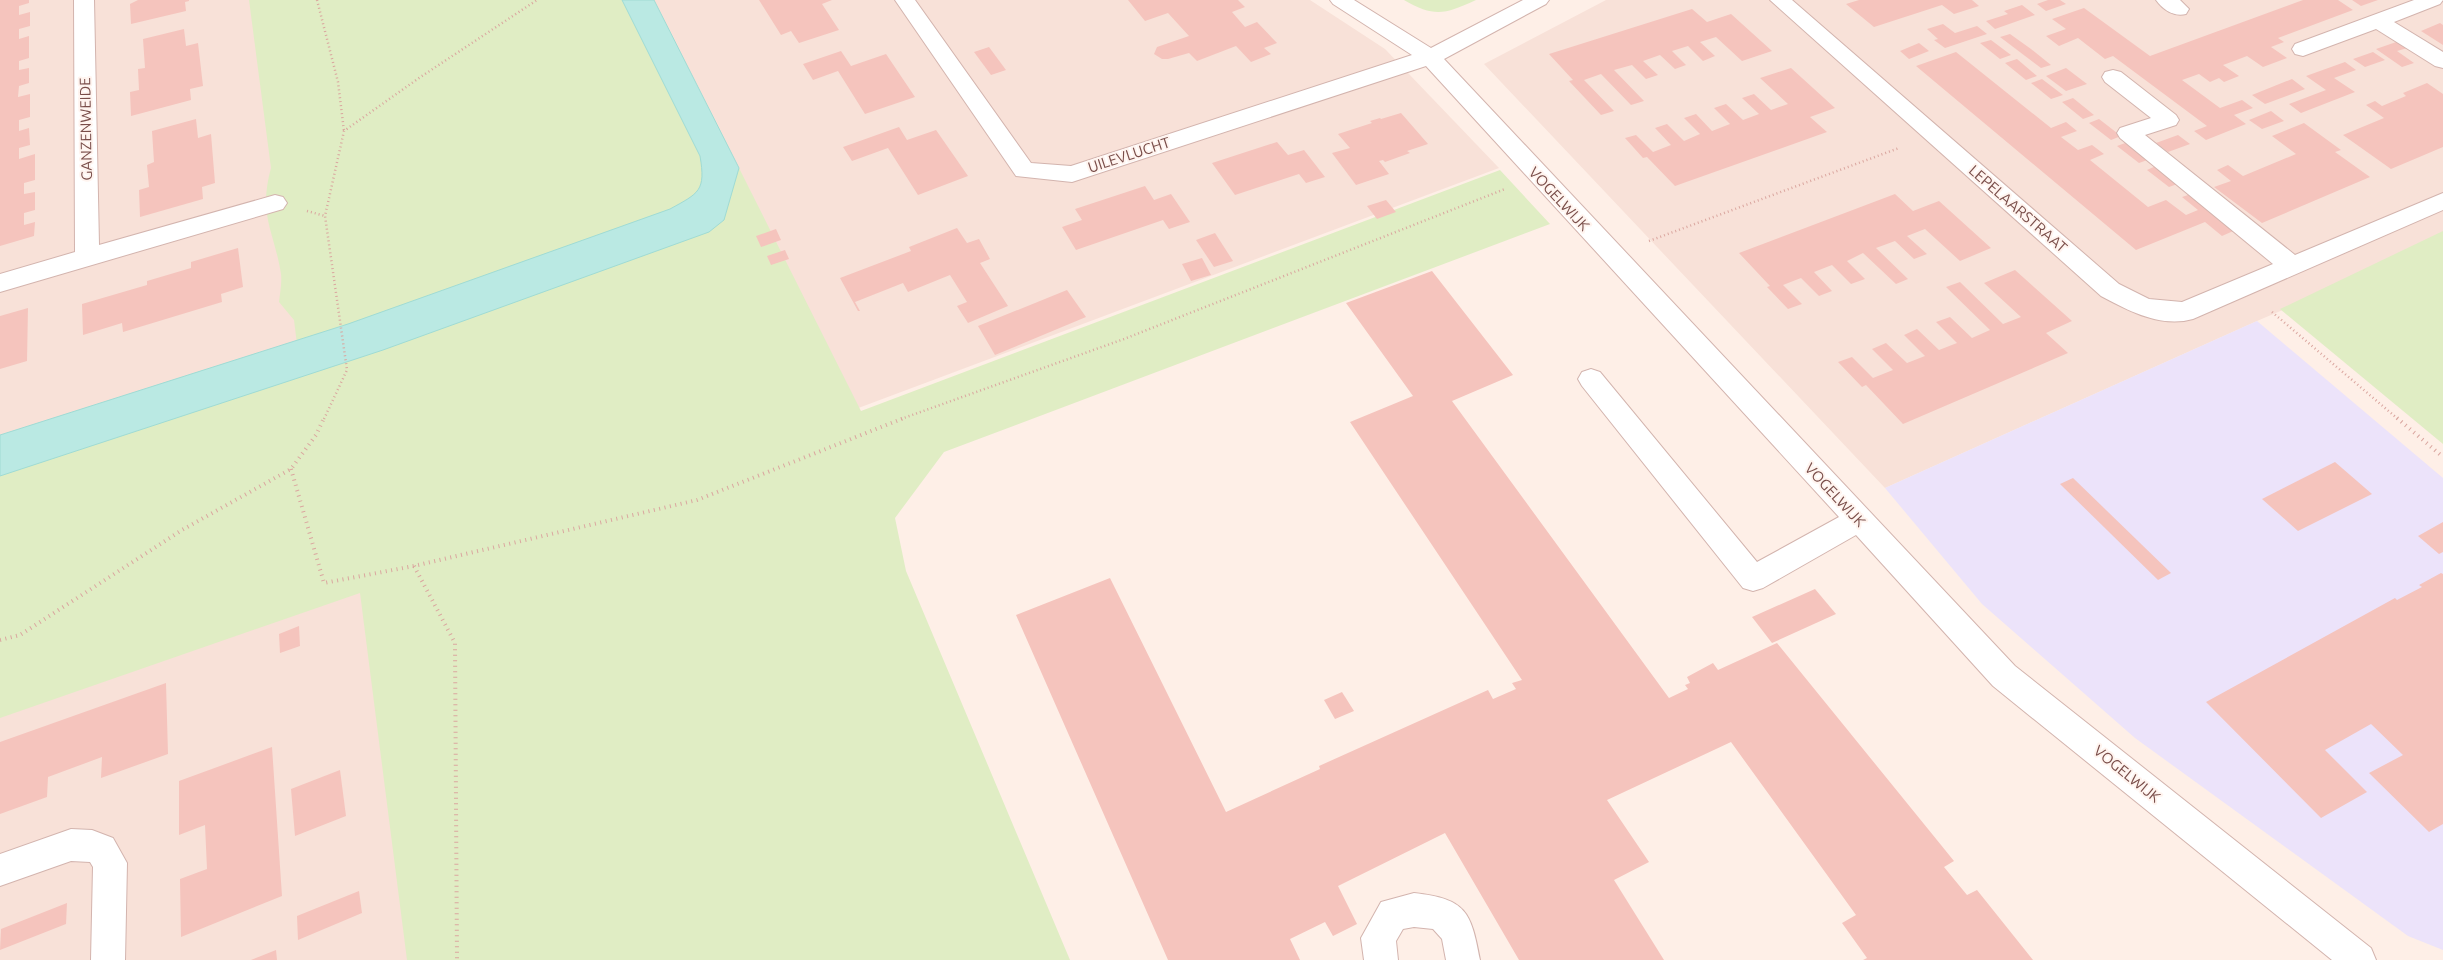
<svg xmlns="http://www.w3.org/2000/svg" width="2443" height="960" font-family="Ubuntu,sans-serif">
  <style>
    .residential { fill: #f8e1d8 }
    .education { fill: #ece3fa }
    .green { fill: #e0edc4 }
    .water { fill: #bae9e3; stroke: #9fdbd4 }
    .building { fill: #f5c4bd }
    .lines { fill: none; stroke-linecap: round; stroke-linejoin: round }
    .minor-casing { stroke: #d3b4ae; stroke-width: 2 }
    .path-far1 { stroke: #daa69f; stroke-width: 2.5; stroke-dasharray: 1 3; stroke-linecap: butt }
    .path { stroke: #daa69f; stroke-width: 4; stroke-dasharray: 1 4.5; stroke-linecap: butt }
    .minor { fill: #fff; fill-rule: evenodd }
    .labels { text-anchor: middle; stroke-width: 4; stroke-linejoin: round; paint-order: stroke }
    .street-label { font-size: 15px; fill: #794d49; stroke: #fff4ef }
  </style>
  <rect width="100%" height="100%" fill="#feefe7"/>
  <!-- residential -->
  <g class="residential">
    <polygon points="0,0 263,0 313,344 0,448"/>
    <polygon points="634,0 1310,0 1385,49 1499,168 829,419"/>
    <polygon points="1606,0 2443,0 2443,241 2257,321 1885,488 1484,64"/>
    <polygon points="375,581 439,960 0,960 0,701"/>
  </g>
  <!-- education -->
  <polygon class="education" points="2257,321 2443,478 2443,950 2408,936 2135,738 1982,604 1885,488"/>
  <!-- green -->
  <g class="green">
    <path d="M249,0H641L734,183L739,168L861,411L1500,170L1550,224L944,452L895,518L906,571L1070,960H407L360,593L0,718V458L299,360L294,320L279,302C280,293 282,283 281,274C274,230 258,216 271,168Z"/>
    <path d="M1404,0H1476C1445,14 1435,18 1404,0Z"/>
    <polygon points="2443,231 2443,444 2280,309"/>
  </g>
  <!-- water -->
  <path class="water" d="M622,0H654L739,168L724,220L709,232L383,350L0,476V435L348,324L670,209C699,193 706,191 700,156Z"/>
  <!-- building -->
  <g class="building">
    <polygon points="0,0 29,0 29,3 19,6 19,15 30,12 30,26 19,29 19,39 29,36 29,58 19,61 19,70 29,68 29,83 19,86 18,97 30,94 30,117 19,120 19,131 29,128 30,145 19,148 19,159 35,154 35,180 24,183 24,194 35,192 35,210 24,213 24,225 35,222 34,236 0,246"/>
    <polygon points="138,0 189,0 189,1 185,2 186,11 131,24 130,4"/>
    <polygon points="759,0 832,0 822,4 839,30 799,43 791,31 781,35"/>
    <polygon points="1128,0 1238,0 1245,7 1232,12 1245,27 1257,22 1277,43 1264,48 1271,54 1251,62 1236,46 1197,61 1189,53 1168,59 1162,59 1154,54 1157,47 1189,36 1168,13 1145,21"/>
    <polygon points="1859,0 1972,0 1979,6 1954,14 1942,5 1874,27 1846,4"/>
    <polygon points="2048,0 2060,0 2066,4 2046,11 2037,4"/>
    <polygon points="2303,0 2338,0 2353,10 2278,38 2284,42 2271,47 2287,58 2263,67 2247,56 2234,61 2223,65 2239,76 2224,82 2219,78 2210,82 2199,74 2182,80 2220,108 2242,100 2253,108 2234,115 2246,124 2206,140 2194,131 2207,126 2113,56 2105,59 2078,38 2059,46 2046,36 2066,29 2052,19 2084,8 2150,56"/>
    <polygon points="2352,0 2378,0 2361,6"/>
    <polygon points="2022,5 2035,15 1995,29 1986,21 2008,14 2004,11"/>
    <polygon points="1692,9 1707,22 1731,14 1772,51 1742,61 1716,37 1700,42 1715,56 1703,61 1688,46 1672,51 1686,65 1675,69 1660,55 1643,61 1658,75 1646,79 1632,65 1614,70 1644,101 1631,105 1601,74 1584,80 1614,111 1601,115 1569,81 1573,80 1549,54"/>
    <polygon points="2440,23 2443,25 2443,45 2421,31"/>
    <polygon points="1943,24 1955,33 1977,26 1987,34 1945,48 1934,40 1938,39 1927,29"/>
    <polygon points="184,29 186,46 198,43 203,86 190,89 191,100 131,116 130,92 139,90 138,69 145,68 143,39"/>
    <polygon points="2010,34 2031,49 2051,65 2041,68 2000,37"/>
    <polygon points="1991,40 2011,55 2000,59 1980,43"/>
    <polygon points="2402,40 2411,47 2397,51 2414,63 2402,67 2376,49"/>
    <polygon points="1919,43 1929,51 1909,59 1900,51"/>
    <polygon points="989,47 1006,70 991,75 974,52"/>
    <polygon points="841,51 851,66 886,54 915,97 865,114 838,71 813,80 803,64"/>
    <polygon points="1956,52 2051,128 2066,122 2077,131 2061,137 2078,150 2092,145 2104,154 2090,160 2148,207 2166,200 2186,215 2198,210 2182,197 2194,193 2240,228 2222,236 2205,222 2136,250 1916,66"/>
    <polygon points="2373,52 2385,60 2365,67 2353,59"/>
    <polygon points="2017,59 2037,76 2026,80 2005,63"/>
    <polygon points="2345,62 2356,70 2334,78 2355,92 2301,113 2289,104 2326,90 2306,76"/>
    <polygon points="1791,68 1835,108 1810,117 1827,132 1675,186 1647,157 1643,158 1625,138 1636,135 1653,152 1671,145 1655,128 1667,124 1684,141 1700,134 1684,118 1696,114 1712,131 1730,124 1714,108 1726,104 1743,120 1759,114 1742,98 1754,94 1771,110 1788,104 1760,78"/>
    <polygon points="2066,68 2087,84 2066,91 2046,76"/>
    <polygon points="2042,79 2063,95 2051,99 2031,83"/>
    <polygon points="2292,79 2305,89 2265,104 2252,95"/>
    <polygon points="2427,83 2443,94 2443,147 2391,169 2343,135 2384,118 2366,105 2375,101 2382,106 2406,96 2403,93"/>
    <polygon points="2073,98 2094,115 2083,119 2062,102"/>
    <polygon points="2271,111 2284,121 2262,129 2249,120"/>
    <polygon points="1401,113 1428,144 1407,151 1410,153 1385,162 1383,160 1379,161 1389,174 1356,185 1332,153 1350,148 1338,134 1372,123 1370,121 1380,118 1381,119"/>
    <polygon points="196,119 198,138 211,134 215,183 202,187 203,199 140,217 139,190 149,187 147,165 154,162 152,131"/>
    <polygon points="2099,119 2121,136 2111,140 2089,123"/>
    <polygon points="2304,123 2341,150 2335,152 2370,177 2262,223 2214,187 2231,181 2217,170 2228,165 2243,176 2296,154 2272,136"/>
    <polygon points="899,127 907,140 936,130 968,176 918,195 888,148 852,161 843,147"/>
    <polygon points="2178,135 2190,144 2168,152 2156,143"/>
    <polygon points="1277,142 1288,155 1304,150 1325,177 1306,183 1299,174 1235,195 1212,163"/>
    <polygon points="2128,142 2150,159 2139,163 2117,146"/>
    <polygon points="2158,165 2180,183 2169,187 2147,170"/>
    <polygon points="1145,186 1154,200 1171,194 1190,222 1169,229 1163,220 1076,250 1062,227 1082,220 1075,209"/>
    <polygon points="1895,194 1913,211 1939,201 1991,248 1960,261 1925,229 1907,236 1927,254 1914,259 1895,241 1876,248 1908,279 1896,284 1863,253 1847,261 1865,279 1851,284 1832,265 1814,272 1832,291 1819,296 1801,278 1783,285 1802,304 1788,309 1767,287 1770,286 1739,253"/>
    <polygon points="1386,200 1396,212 1377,219 1367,206"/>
    <polygon points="957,228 967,243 979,239 990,259 980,263 1008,306 968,323 957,306 967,302 950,275 908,292 903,283 855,302 860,311 858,311 840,278 911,251 909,247"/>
    <polygon points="776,229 781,240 761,247 756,236"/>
    <polygon points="1215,233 1233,261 1214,267 1196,240"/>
    <polygon points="238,248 243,287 221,294 222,302 123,332 122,323 83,335 82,304 147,285 147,281 191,268 191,262"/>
    <polygon points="785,250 789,259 771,265 767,256"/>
    <polygon points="1202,258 1211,275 1191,281 1182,264"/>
    <polygon points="2015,270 2072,321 2046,333 2068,353 1903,424 1866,385 1862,387 1838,362 1852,357 1873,378 1893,370 1872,349 1886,343 1907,363 1925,356 1904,335 1917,329 1939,350 1957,343 1936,322 1950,317 1972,338 1990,330 1946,287 1960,282 2003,324 2021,317 1984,283"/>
    <polygon points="1432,271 1513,375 1452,401 1669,698 1688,689 1685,685 1690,683 1687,677 1713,663 1718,670 1777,643 1954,861 1944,867 1967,895 1977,890 2033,960 1863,960 1867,958 1842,923 1856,915 1731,742 1607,800 1649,862 1614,880 1664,960 1519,960 1445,833 1338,886 1357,924 1333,936 1325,922 1290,939 1300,960 1168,960 1016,615 1110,578 1226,812 1320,769 1319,766 1488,690 1493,699 1516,689 1512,683 1522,680 1350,422 1413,396 1346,303"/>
    <polygon points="1067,290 1086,317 995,355 978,326"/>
    <polygon points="28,308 27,361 0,369 0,316"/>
    <polygon points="2335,462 2372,494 2298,531 2262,499"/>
    <polygon points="2073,478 2171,573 2158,580 2060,484"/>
    <polygon points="2443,522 2443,552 2439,554 2418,536"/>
    <polygon points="2441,573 2443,574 2443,824 2429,832 2369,773 2403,755 2371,724 2325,750 2367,792 2321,818 2206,702 2395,598 2397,600 2422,587 2419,585"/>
    <polygon points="1815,589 1836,614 1772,643 1752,617"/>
    <polygon points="299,626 300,646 280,653 279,634"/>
    <polygon points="166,683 168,754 101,778 102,757 48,777 47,797 0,814 0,742"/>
    <polygon points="1342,692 1354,711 1335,719 1324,700"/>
    <polygon points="272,747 282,896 181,937 180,879 207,869 205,825 179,835 179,781"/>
    <polygon points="340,770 346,816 295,836 291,789"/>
    <polygon points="359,891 362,913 298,940 297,916"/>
    <polygon points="67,903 66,924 0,950 1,929"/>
    <polygon points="276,950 277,960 251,960"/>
  </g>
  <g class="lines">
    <defs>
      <g id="minor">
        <polygon points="74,0 94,0 99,245 275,195 283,197 287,203 283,209 0,292 0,274 75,252"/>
        <polygon points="895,0 915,0 1031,163 1071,166 1412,55 1333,4 1330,0 1354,0 1431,48 1523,0 1549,0 1546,4 1444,59 2015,666 2371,948 2376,960 2332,960 1993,686 1856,535 1763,588 1753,591 1743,588 1582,386 1578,379 1582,372 1591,369 1600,372 1757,562 1839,517 1426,66 1072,182 1016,176"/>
        <path d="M1770,0H1792L2119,284L2149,299L2182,302L2273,264L2120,138L2117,133L2120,128L2151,118L2105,82L2102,77L2105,72L2113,70L2121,72L2176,115L2179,120L2176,125L2145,135L2295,255L2443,193V210L2193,319C2161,328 2129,311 2101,296Z"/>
        <path d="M2156,0H2180L2189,9L2186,14C2174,17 2163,10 2156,0Z"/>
        <polygon points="2414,0 2443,0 2440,4 2394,22 2443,52 2443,68 2435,66 2376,29 2303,56 2295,54 2292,49 2295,44"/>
        <polygon points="71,829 92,830 113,838 127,863 125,960 91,960 93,867 90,862 71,861 0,886 0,854"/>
        <path d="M1414,893C1466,899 1471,911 1480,960H1446L1442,939L1433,929L1414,927L1403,929L1396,941L1398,960H1364L1361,938L1381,902Z"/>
      </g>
    </defs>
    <!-- minor casing -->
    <use href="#minor" class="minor-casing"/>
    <!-- path-far1 -->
    <g class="path-far1">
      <polyline points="317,0 338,82 344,131"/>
      <polyline points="307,211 325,216"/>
      <polyline points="1649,241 1899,148"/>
      <polyline points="2272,312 2398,419"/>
      <polyline points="324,419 347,370 325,216 344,131 419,78 537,0"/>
      <polyline points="901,419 1124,339 1505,189"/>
    </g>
    <!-- path -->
    <g class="path">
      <polyline points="2397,418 2443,457"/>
      <polyline points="291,469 324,583 414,566 697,500 904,418"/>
      <polyline points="414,566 455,643 457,960"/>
      <polyline points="0,640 20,635 182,530 291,469 316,435 324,418"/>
    </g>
    <!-- minor -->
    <use href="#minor" class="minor"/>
  </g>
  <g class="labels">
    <!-- street labels -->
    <g class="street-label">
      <text transform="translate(86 129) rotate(-91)" y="5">GANZENWEIDE</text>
      <text transform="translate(1129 155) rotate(-18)" y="5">UILEVLUCHT</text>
      <text transform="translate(1559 199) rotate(47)" y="5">VOGELWIJK</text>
      <text transform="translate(2018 209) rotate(41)" y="5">LEPELAARSTRAAT</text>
      <text transform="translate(1835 495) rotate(47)" y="5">VOGELWIJK</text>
      <text transform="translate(2127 774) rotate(39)" y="5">VOGELWIJK</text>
    </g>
  </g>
</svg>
